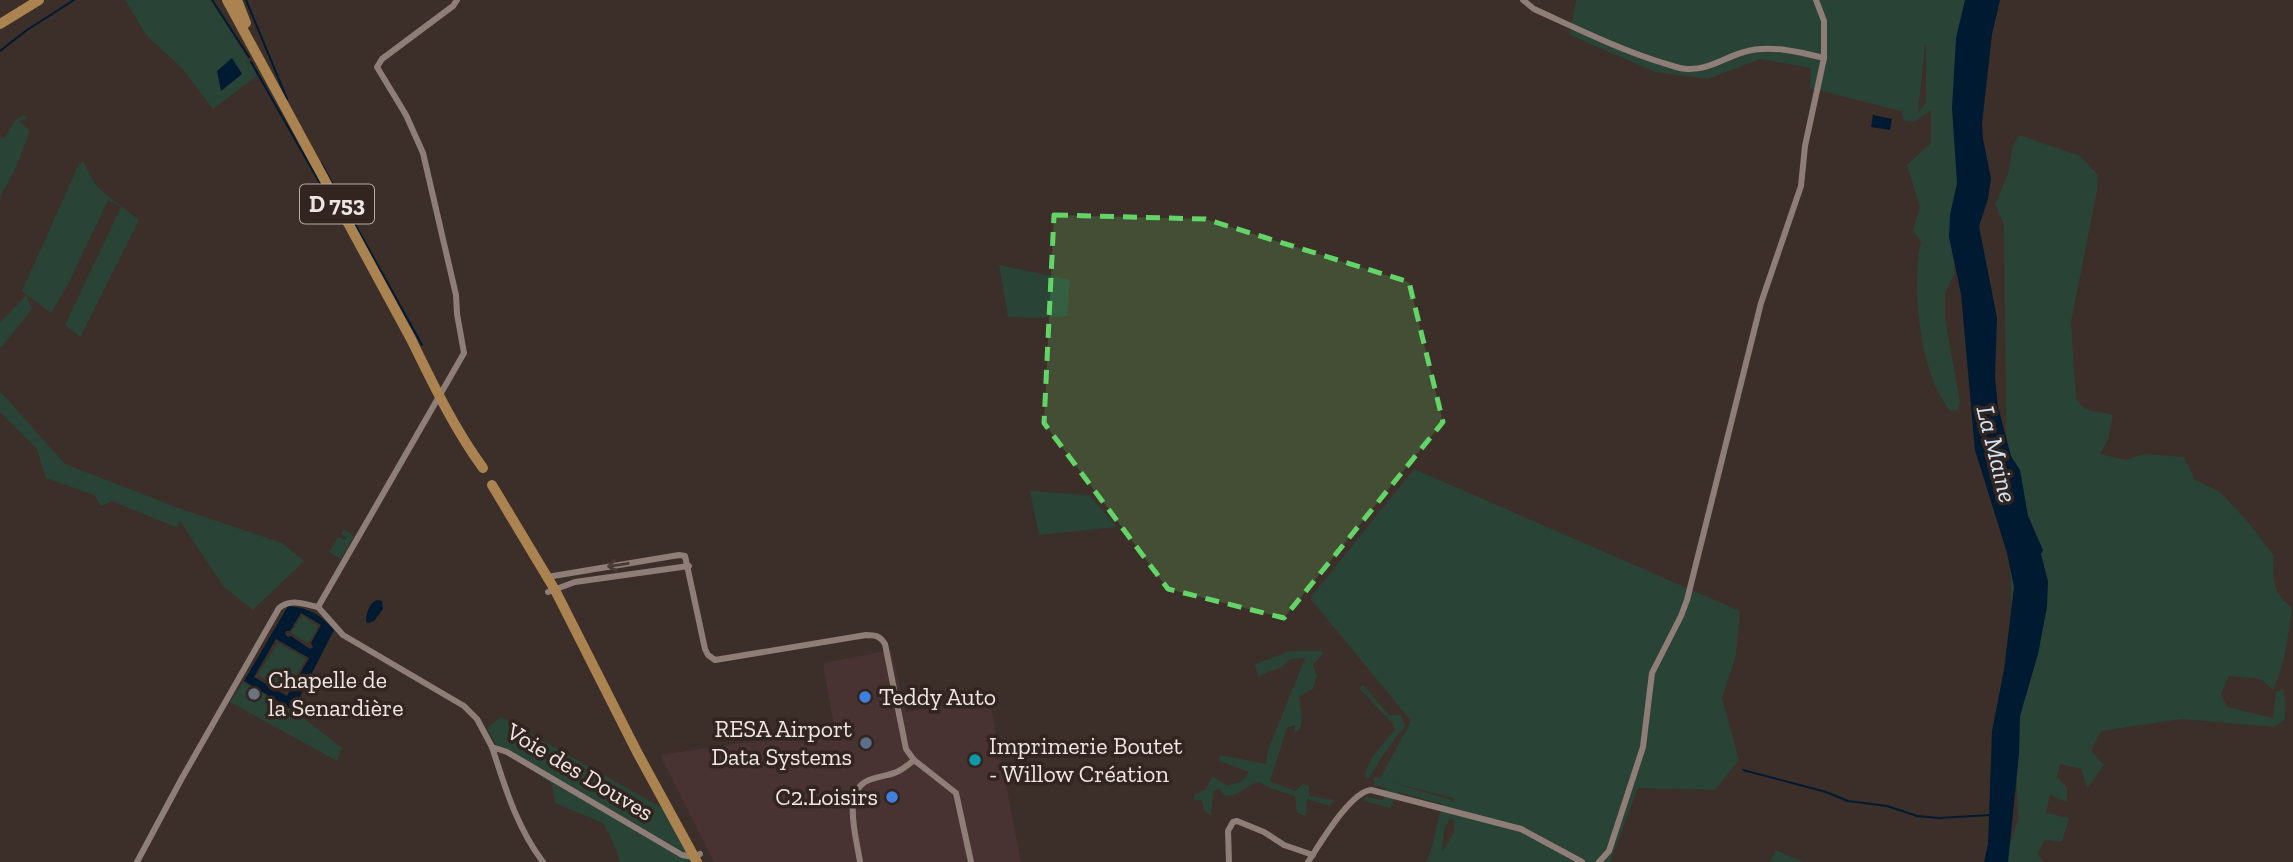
<svg xmlns="http://www.w3.org/2000/svg" width="2293" height="862" font-family="'Zilla Slab',serif">
  <style>
    .commercial { fill: #483332 }
    .green { fill: #2a4337; fill-rule: evenodd }
    .water { fill: #001a31; fill-rule: evenodd }
    .lines { fill: none; stroke-linecap: round; stroke-linejoin: round }
    .stream { stroke: #001a31; stroke-width: 2 }
    .street { stroke: #8f7e78; stroke-width: 6 }
    .primary { stroke: #ab8350; stroke-width: 10 }
    .oneway { stroke: #493a35 }
    .marked { fill: #63d468; fill-opacity: 0.2; stroke: #63d468; stroke-width: 5; stroke-dasharray: 14 9; stroke-linejoin: round }
    .worship-dot { fill: #6b7280; stroke: #32241f; stroke-width: 2.5 }
    .shop-dot { fill: #3f7fe0; stroke: #32241f; stroke-width: 2.5 }
    .service-dot { fill: #5c6f8a; stroke: #32241f; stroke-width: 2.5 }
    .culture-dot { fill: #0f9aa8; stroke: #32241f; stroke-width: 2.5 }
    .labels { text-anchor: middle; stroke-width: 7; stroke-linejoin: round; paint-order: stroke }
    .shield { fill: #32241f; stroke: #b6aca8; stroke-width: 2 }
    .shield-label { font-size: 23px; font-weight: bold; fill: #efe6e2 }
    .poi-label { font-size: 24px; fill: #efe6e2; stroke: #32241f; text-anchor: start }
    .street-label { font-size: 24px; fill: #efe6e2; stroke: #32241f }
    .water-label { font-size: 26px; font-style: italic; fill: #d1e6f9; stroke: #32241f }
  </style>
  <rect width="100%" height="100%" fill="#3c2e28"/>
  <!-- commercial -->
  <polygon class="commercial" points="891,650 906,712 986,699 991,707 1021,862 714,862 660,755 770,739 834,726 823,663"/>
  <!-- green -->
  <g class="green">
    <polygon points="125,0 211,0 258,75 213,109 182,68 147,36"/>
    <path d="M1576,0H1972L1954,219V274L1945,293V319L1960,402L1958,410L1950,411C1919,372 1911,287 1921,242L1913,230L1920,207L1907,165L1931,143V110L1914,122L1904,121L1901,112H1905L1810,88L1811,68L1760,59L1708,79L1655,72L1570,35ZM1926,45V102L1918,113L1925,45Z"/>
    <polygon points="24,115 28,119 19,121 30,131 15,170 0,197 0,137 5,138 15,120"/>
    <path d="M2019,135L2080,156L2098,175L2097,191L2071,322L2076,399L2085,409L2113,415L2108,440L2100,454L2126,460L2144,454L2184,457L2195,480L2220,492L2247,521L2274,556C2272,582 2273,590 2292,609C2288,637 2285,664 2273,690L2261,679L2229,676L2221,694L2227,707L2273,718L2276,692L2284,689L2285,720L2274,727L2181,719L2101,731L2091,751L2104,765L2087,788L2081,769L2060,764L2057,777L2067,788V802L2050,795L2046,813L2069,818L2062,842L2045,840L2037,854L2044,862H2004L2018,820L2006,416L2004,225L1995,204L2008,174L2013,146Z"/>
    <polygon points="83,161 95,184 105,194 139,220 80,337 65,325 121,207 108,200 69,282 51,313 22,291 79,164"/>
    <polygon points="999,265 1070,280 1067,316 1032,318 1008,317"/>
    <polygon points="26,295 32,309 0,349 0,323"/>
    <polygon points="0,391 65,464 181,509 282,543 304,561 253,610 224,587 179,520 178,528 112,501 101,506 94,495 46,478 37,449 0,412"/>
    <path d="M1414,469L1740,611L1736,655L1722,698L1739,760L1715,790L1638,788L1610,862H1426L1431,850L1442,804L1398,792L1390,808L1364,801L1365,797L1383,800L1386,788L1374,785V777L1380,778L1411,721L1310,598ZM1391,782L1453,798L1454,801ZM1450,819L1454,820V832L1442,852L1444,829Z"/>
    <polygon points="1030,491 1089,495 1117,527 1039,535"/>
    <polygon points="344,529 354,536 341,559 329,552 338,537 344,540 346,537 341,534"/>
    <polygon points="302,615 318,626 310,641 307,643 293,634 292,631"/>
    <polygon points="278,643 306,659 286,692 258,675"/>
    <path d="M1290,651H1321L1323,654L1313,665L1317,675L1313,689L1299,696L1302,719L1300,729L1294,733L1295,725L1287,728L1270,781L1295,791L1303,784L1309,786V796L1334,800L1330,806L1307,799L1306,816L1297,813L1295,796L1270,788L1259,782C1245,786 1240,796 1225,796L1219,789L1213,791L1211,816L1204,810L1202,800H1194V795L1205,790L1213,776L1227,786L1242,781L1249,772L1219,761L1220,755L1266,764L1268,750L1305,658L1290,659L1282,667L1258,676L1255,664Z"/>
    <polygon points="243,682 296,712 342,748 337,761 230,702"/>
    <path d="M1363,685L1389,715H1401L1405,726L1383,755L1369,778H1365C1366,759 1384,744 1395,729L1392,723L1359,688Z"/>
    <polygon points="501,717 666,810 694,862 620,862 616,848 603,823 555,803 552,784 496,745 487,728"/>
    <polygon points="1776,850 1803,862 1804,862 1770,862"/>
  </g>
  <!-- water -->
  <g class="water">
    <polygon points="1965,0 2000,0 1992,34 1982,123 1983,139 1991,178 1988,199 1979,226 1997,318 1995,377 1998,407 2011,456 2020,470 2028,516 2043,550 2041,554 2048,581 2047,607 2038,654 2020,716 2019,754 2008,862 1984,862 1988,844 1992,731 2004,670 2014,587 2007,553 1975,450 1961,294 1949,237 1950,215 1957,183 1952,108 1956,38"/>
    <polygon points="232,58 242,74 221,91 217,71"/>
    <polygon points="1873,115 1892,119 1890,130 1871,127"/>
    <path d="M377,600L382,601L383,609L374,621L369,623L366,622C366,614 369,603 377,600Z"/>
    <path d="M288,606C309,608 320,614 334,630L293,710L244,681ZM301,613L321,625L311,643L313,647L310,649L291,636L288,637L285,634L286,631H290ZM276,639L309,658L287,696L254,677Z"/>
  </g>
  <g class="lines">
    <!-- stream -->
    <g class="stream">
      <polyline points="212,0 249,57"/>
      <polyline points="246,0 287,99"/>
      <polyline points="0,51 27,30 74,0"/>
      <polyline points="251,62 325,192"/>
      <polyline points="321,163 422,345"/>
      <polyline points="1743,770 1826,792 1848,801 1887,806 1917,816 1939,818 1990,815"/>
    </g>
    <!-- street -->
    <g class="street">
      <path d="M1523,0L1534,9C1576,28 1618,49 1663,63C1671,65 1680,69 1688,69C1708,70 1726,57 1744,52C1769,44 1800,52 1824,58"/>
      <path d="M547,577L679,555L685,556L705,649L708,655L715,660L866,635C876,635 880,636 885,644L906,749L914,760L956,793L971,862"/>
      <polyline points="548,592 575,582 689,566"/>
      <polyline points="318,607 464,353 457,314 456,295 423,153 406,115 377,67 382,59 453,6 457,0"/>
      <polyline points="318,607 343,635 464,706 477,719 492,747 507,752 682,855 694,857 700,854"/>
      <path d="M492,747C505,787 517,828 543,862"/>
      <path d="M137,862L182,778L279,608C291,598 304,604 318,607"/>
      <path d="M860,862C857,839 841,791 869,780C892,772 893,778 914,760"/>
      <polyline points="1229,862 1228,831 1233,822 1237,821 1264,832 1284,845 1313,855"/>
      <path d="M1308,862C1320,844 1350,792 1371,790L1521,829L1582,862"/>
      <polyline points="1599,862 1609,851 1643,747 1652,673 1681,616 1687,600 1761,303 1801,186 1805,146 1824,58 1824,21 1816,0"/>
    </g>
    <!-- primary -->
    <g class="primary">
      <path d="M227,0L411,339C433,384 454,428 483,468"/>
      <polyline points="237,0 246,23"/>
      <polyline points="0,24 39,0"/>
      <polyline points="492,485 555,590 637,752 697,862"/>
    </g>
  </g>
  <!-- one-way arrows -->
  <defs><path id="oneway-shaft" d="M-6 0H5M1.5-3L5.5 0L1.5 3" fill="none" stroke-width="1.6" stroke-linecap="round" stroke-linejoin="round" transform="scale(1.75)"/></defs>
  <use class="oneway" href="#oneway-shaft" transform="translate(618 565) rotate(171)"/>
  <!-- marked area -->
  <path class="marked" d="M1054,215L1205,219L1409,282L1443,422L1284,618L1168,589L1044,423Z"/>
  <!-- markers -->
  <circle class="worship-dot" cx="254" cy="694" r="7"/>
  <g class="shop-dot">
    <circle cx="865" cy="697" r="7"/>
    <circle cx="892" cy="797" r="7"/>
  </g>
  <circle class="service-dot" cx="866" cy="743" r="7"/>
  <circle class="culture-dot" cx="975" cy="760" r="7"/>
  <g class="labels">
    <!-- shield labels -->
    <rect class="shield" x="300" y="184.5" width="74" height="39" rx="5"/>
    <g class="shield-label">
      <text x="337" y="212">D 753</text>
    </g>
    <!-- poi labels -->
    <g class="poi-label">
      <text x="268" y="688">Chapelle de<tspan x="268" dy="28">la Senardière</tspan></text>
      <text x="879" y="705">Teddy Auto</text>
      <text x="852" y="737" text-anchor="end">RESA Airport<tspan x="852" dy="28">Data Systems</tspan></text>
      <text x="989" y="754">Imprimerie Boutet<tspan x="989" dy="28">- Willow Création</tspan></text>
      <text x="878" y="805" text-anchor="end">C2.Loisirs</text>
    </g>
    <!-- street labels -->
    <g class="street-label">
      <text transform="translate(580 772) rotate(31)" y="8">Voie des Douves</text>
    </g>
    <!-- water labels -->
    <g class="water-label">
      <text transform="translate(1997 454) rotate(76)" y="9">La Maine</text>
    </g>
  </g>
</svg>
